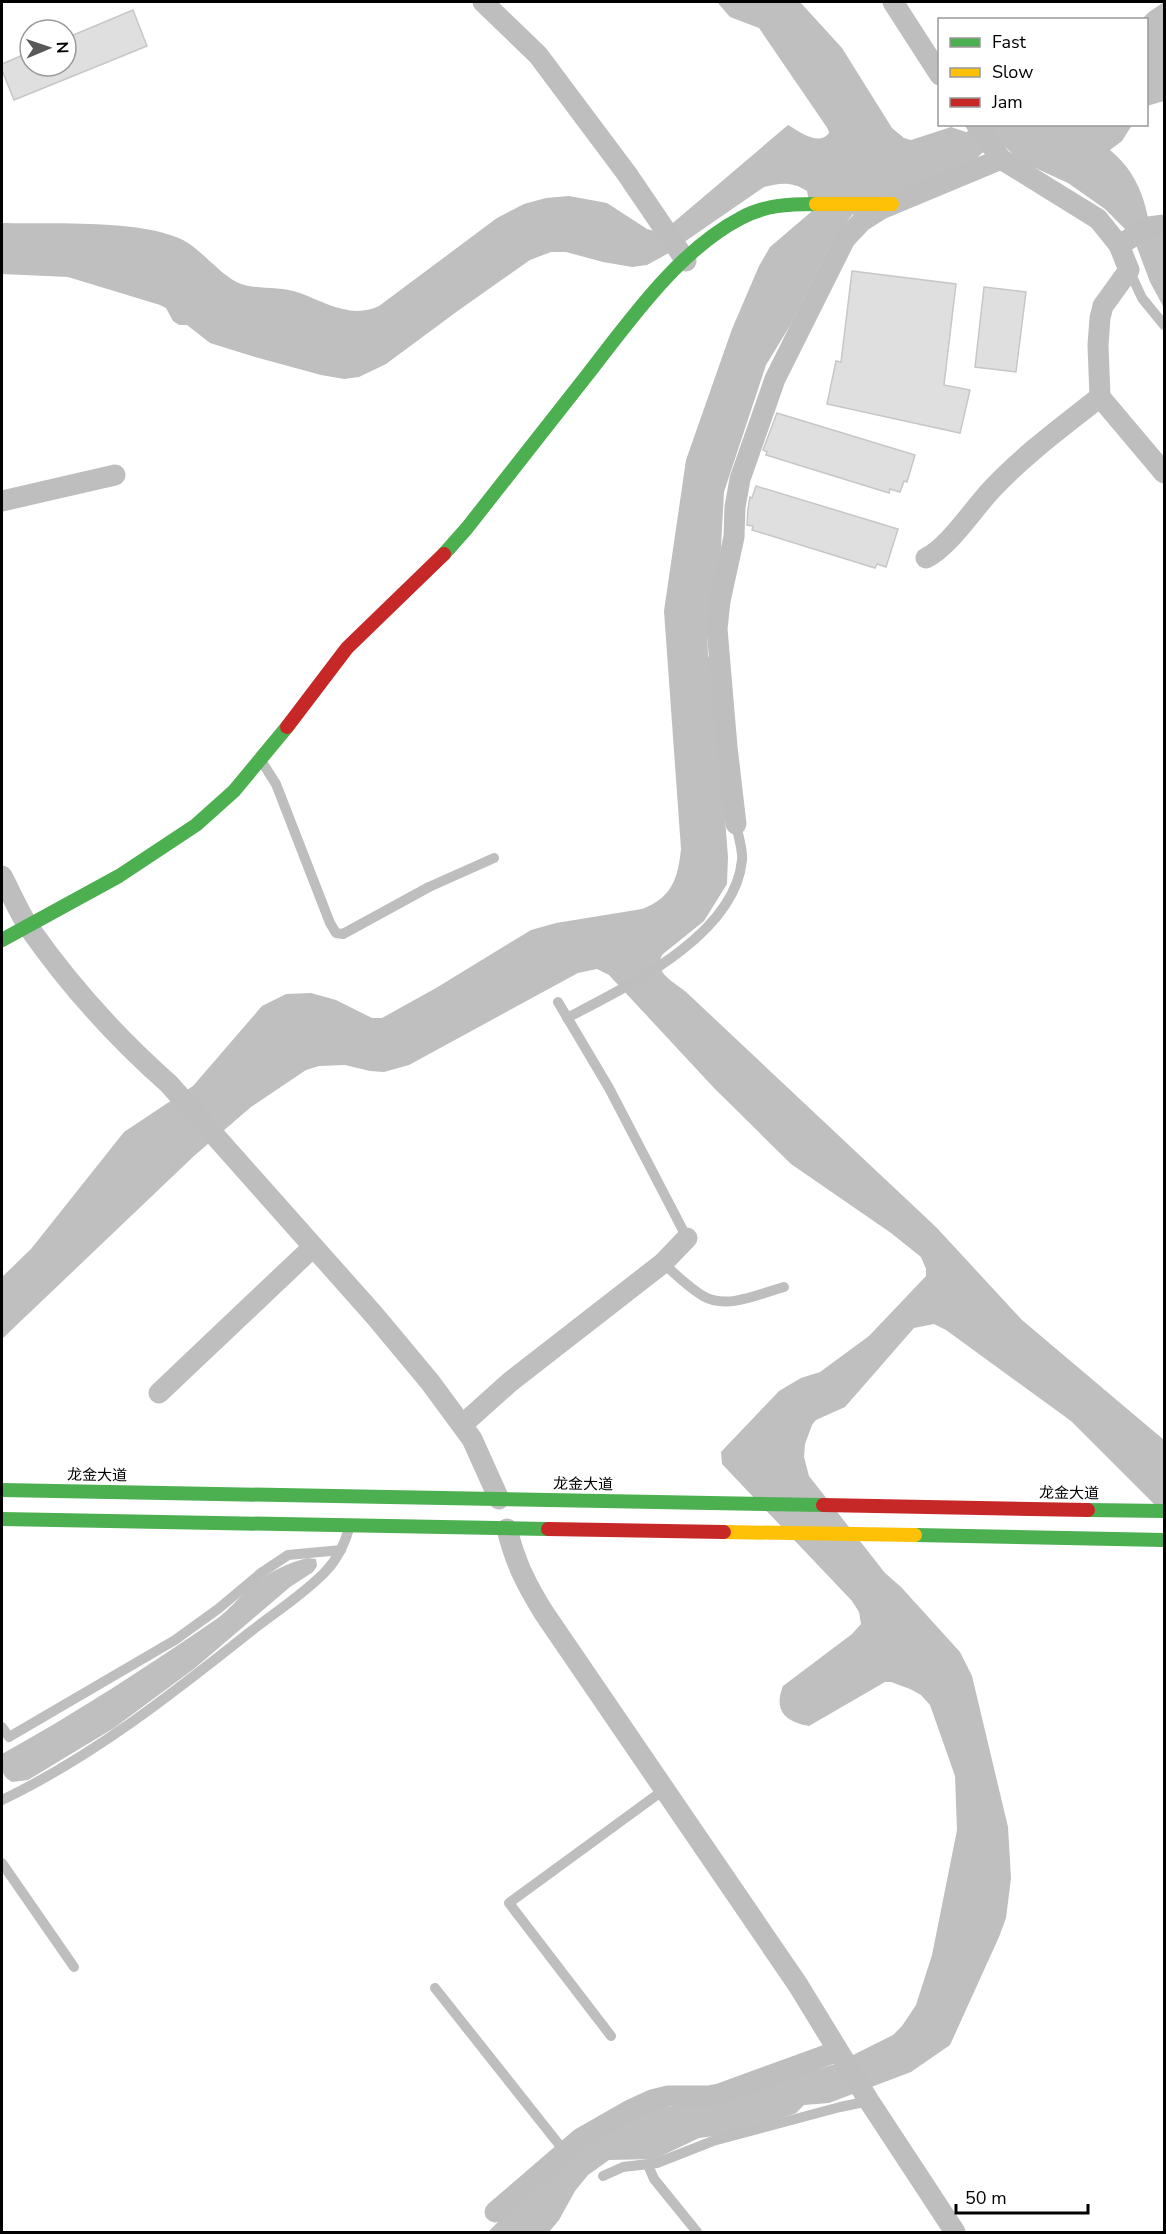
<svg xmlns="http://www.w3.org/2000/svg" width="1166" height="2234" font-family="'Nunito Sans','Noto Sans SC',sans-serif">
  <style>
    .water { fill: #bfbfbf }
    .building { fill: #dfdfdf; stroke: #c7c7c7; stroke-width: 1.5 }
    .lines { fill: none; stroke-linecap: round; stroke-linejoin: round }
    .lane { stroke: #bebebe; stroke-width: 10 }
    .street { stroke: #bebebe; stroke-width: 21 }
    .fast { stroke: #4caf50; stroke-width: 14 }
    .slow { stroke: #ffc107; stroke-width: 14 }
    .jam { stroke: #c62828; stroke-width: 14 }
    .labels { text-anchor: middle; stroke-width: 6; stroke-linejoin: round; paint-order: stroke }
    .street-label { font-size: 15px; fill: #000; stroke: #fff }
  </style>
  <rect width="100%" height="100%" fill="#fff"/>
  <!-- water -->
  <g class="water">
    <path d="M717,2H800L842,48L892,128L904,138L911,140L951,127L966,132L984,125H1132L1122,141L1110,150C1132,168 1143,191 1148,218L1130,234L1105,209L1068,183L1020,161L1005,147L982,153L977,158L852,215L832,242L791,324L766,365L724,492L720,564L707,629L708,655L714,674L728,857L727,884L704,921L663,954C651,971 674,982 685,991L936,1227L1022,1320L1164,1440V1514L1071,1421L946,1330L934,1324L914,1328L845,1407L816,1420L812,1425L805,1444L804,1457L809,1476L885,1573L901,1587L960,1652L972,1676L1008,1827L1011,1878L1006,1918L999,1937L950,2045L911,2072L829,2103L804,2105L796,2113L738,2133L699,2138L655,2159L609,2160L588,2175L575,2191L559,2220L549,2232H488L544,2176L611,2125L659,2108L711,2101L835,2064L893,2035L902,2026L916,2005L932,1955L957,1830L955,1776L930,1705L921,1695L910,1689L891,1682H885L809,1726C786,1722 773,1711 783,1686L852,1634L861,1624L859,1612L852,1601L722,1464L721,1452L779,1391L801,1378L820,1372L869,1336L926,1276V1269L921,1257L891,1233L791,1164L714,1088L609,975L597,969L578,973L409,1065L384,1072L370,1071L345,1065L319,1066L306,1070L251,1107L194,1156L2,1339V1277L31,1249L124,1132L193,1086L262,1006L286,994L311,993L336,1000L372,1018H382L436,988L531,930L556,923L642,909C672,898 678,878 681,849L664,611L686,460L732,329L759,266L770,247L811,212L807,191C792,181 780,183 764,187L667,254L647,265L632,267L603,262L566,252H551L530,260L459,310L386,364L359,377L344,379L321,375L255,357L210,343L187,325H179L173,321L166,308L160,305L68,277L2,274V223C49,224 142,219 183,240C201,249 223,278 241,284C259,290 280,286 300,293C326,303 352,319 379,306L497,218L524,204L546,198L569,196L607,203L647,229L661,233L788,125C799,131 819,147 829,133L828,129L759,28L730,17Z"/>
    <polygon points="1164,2 1164,101 1147,106 1146,20 1142,19 1149,12"/>
    <polygon points="1164,233 1164,308 1150,282 1135,242"/>
    <path d="M307,1558L316,1559L317,1566L313,1572L290,1587L195,1668L114,1728L28,1780L12,1782C0,1775 2,1767 2,1754C76,1713 148,1666 218,1618C230,1609 239,1597 251,1587C266,1573 288,1563 307,1558Z"/>
  </g>
  <!-- building -->
  <g class="building">
    <polygon points="133,10 147,46 14,100 2,70 2,64 30,52 30,66 66,66 66,38"/>
    <polygon points="852,271 956,284 944,385 970,390 960,433 827,404 836,361 841,362"/>
    <polygon points="984,287 1026,292 1016,372 975,367"/>
    <polygon points="777,413 915,455 907,482 904,481 900,492 890,489 889,493 766,455 767,452 763,450"/>
    <polygon points="756,486 898,529 886,567 877,564 875,568 752,530 753,526 747,525 748,508 750,497 752,498"/>
  </g>
  <g class="lines">
    <!-- lane -->
    <g class="lane">
      <polyline points="1129,270 1142,298 1164,325"/>
      <polyline points="262,762 276,784 330,923 336,933 343,934 429,887 494,858"/>
      <polyline points="558,1002 609,1088 687,1238"/>
      <path d="M567,1018C626,987 735,936 742,860C743,849 738,836 736,824"/>
      <path d="M663,1263C675,1274 688,1287 703,1296C727,1310 759,1294 784,1287"/>
      <polyline points="2,1727 9,1737 175,1640 218,1609 261,1573 288,1555 341,1550"/>
      <path d="M2,1800C92,1757 172,1694 250,1632C273,1614 305,1593 325,1572C337,1560 344,1545 349,1529"/>
      <polyline points="2,1863 74,1967"/>
      <polyline points="435,1988 565,2152"/>
      <polyline points="611,2036 509,1903 665,1789"/>
      <polyline points="648,2165 654,2179 697,2232"/>
      <polyline points="603,2176 623,2167 657,2163 713,2141 840,2107 869,2101"/>
    </g>
    <!-- street -->
    <g class="street">
      <polyline points="483,2 538,55 627,174 686,261"/>
      <polyline points="893,2 940,75"/>
      <polyline points="976,124 1001,159 1098,219 1119,245 1129,270 1103,306 1100,318 1098,345 1100,397 1164,473"/>
      <polyline points="1119,245 1149,227 1164,225"/>
      <polyline points="2,501 115,475"/>
      <path d="M926,558C948,548 974,508 992,489C1025,454 1063,426 1100,397"/>
      <polyline points="736,824 727,747 717,629 720,601 734,537 735,507 740,479 775,379 845,239 862,221 881,209 1001,159"/>
      <path d="M2,876C11,893 19,913 30,929C70,986 117,1038 169,1084L375,1316L430,1382L472,1439L499,1499"/>
      <polyline points="159,1393 313,1247"/>
      <polyline points="462,1425 510,1382 663,1263 687,1238"/>
      <path d="M507,1529C515,1562 526,1584 544,1613L798,1985L869,2101L955,2232"/>
      <polyline points="495,2212 581,2138 630,2110 652,2100 668,2096 708,2096 719,2094 838,2051"/>
    </g>
    <!-- fast -->
    <g class="fast">
      <path d="M444,554L467,528C507,477 548,425 588,374C630,320 679,250 741,218C765,205 788,204 816,204"/>
      <polyline points="2,940 119,876 196,825 234,791 287,727"/>
      <polyline points="2,1490 823,1505"/>
      <polyline points="1088,1510 1164,1511"/>
      <polyline points="2,1519 548,1529"/>
      <polyline points="915,1535 1164,1540"/>
    </g>
    <!-- slow -->
    <g class="slow">
      <polyline points="816,204 892,204"/>
      <polyline points="724,1532 915,1535"/>
    </g>
    <!-- jam -->
    <g class="jam">
      <polyline points="287,727 347,648 444,554"/>
      <polyline points="823,1505 1088,1510"/>
      <polyline points="548,1529 724,1532"/>
    </g>
  </g>
  <g class="labels">
    <!-- street labels -->
    <g class="street-label">
      <text transform="translate(97 1475) rotate(1)" y="5">龙金大道</text>
      <text transform="translate(583 1484) rotate(1)" y="5">龙金大道</text>
      <text transform="translate(1069 1493) rotate(1)" y="5">龙金大道</text>
    </g>
  </g>
  <!-- border -->
  <rect width="1166" height="2234" fill="none" stroke="#000000" stroke-width="6"/>
  <!-- legend -->
  <rect x="938" y="18" width="210" height="108" fill="#ffffff" stroke="#999999" stroke-width="1.5"/>
  <rect x="950" y="38" width="30" height="9" fill="#4caf50" stroke="#999999" stroke-width="1.5"/>
  <text x="992" y="48" font-size="18" fill="#000000">Fast</text>
  <rect x="950" y="68" width="30" height="9" fill="#ffc107" stroke="#999999" stroke-width="1.5"/>
  <text x="992" y="78" font-size="18" fill="#000000">Slow</text>
  <rect x="950" y="98" width="30" height="9" fill="#c62828" stroke="#999999" stroke-width="1.5"/>
  <text x="992" y="108" font-size="18" fill="#000000">Jam</text>
  <!-- north arrow -->
  <g transform="translate(48 48) rotate(88)"><circle r="28" fill="#ffffff" stroke="#999999" stroke-width="1.5"/>
  <path d="M0-4.5L10 22L0 15L-10 22Z" fill="#595959"/>
  <text y="-9" font-size="16" font-weight="bold" text-anchor="middle" fill="#000000">N</text>
  </g>
  <!-- scale -->
  <path d="M956 2204v9h132v-9" fill="none" stroke="#000000" stroke-width="3"/>
  <text x="965" y="2204" font-size="18" fill="#000000" stroke="#ffffff" stroke-width="4.5" paint-order="stroke">50 m</text>
</svg>
